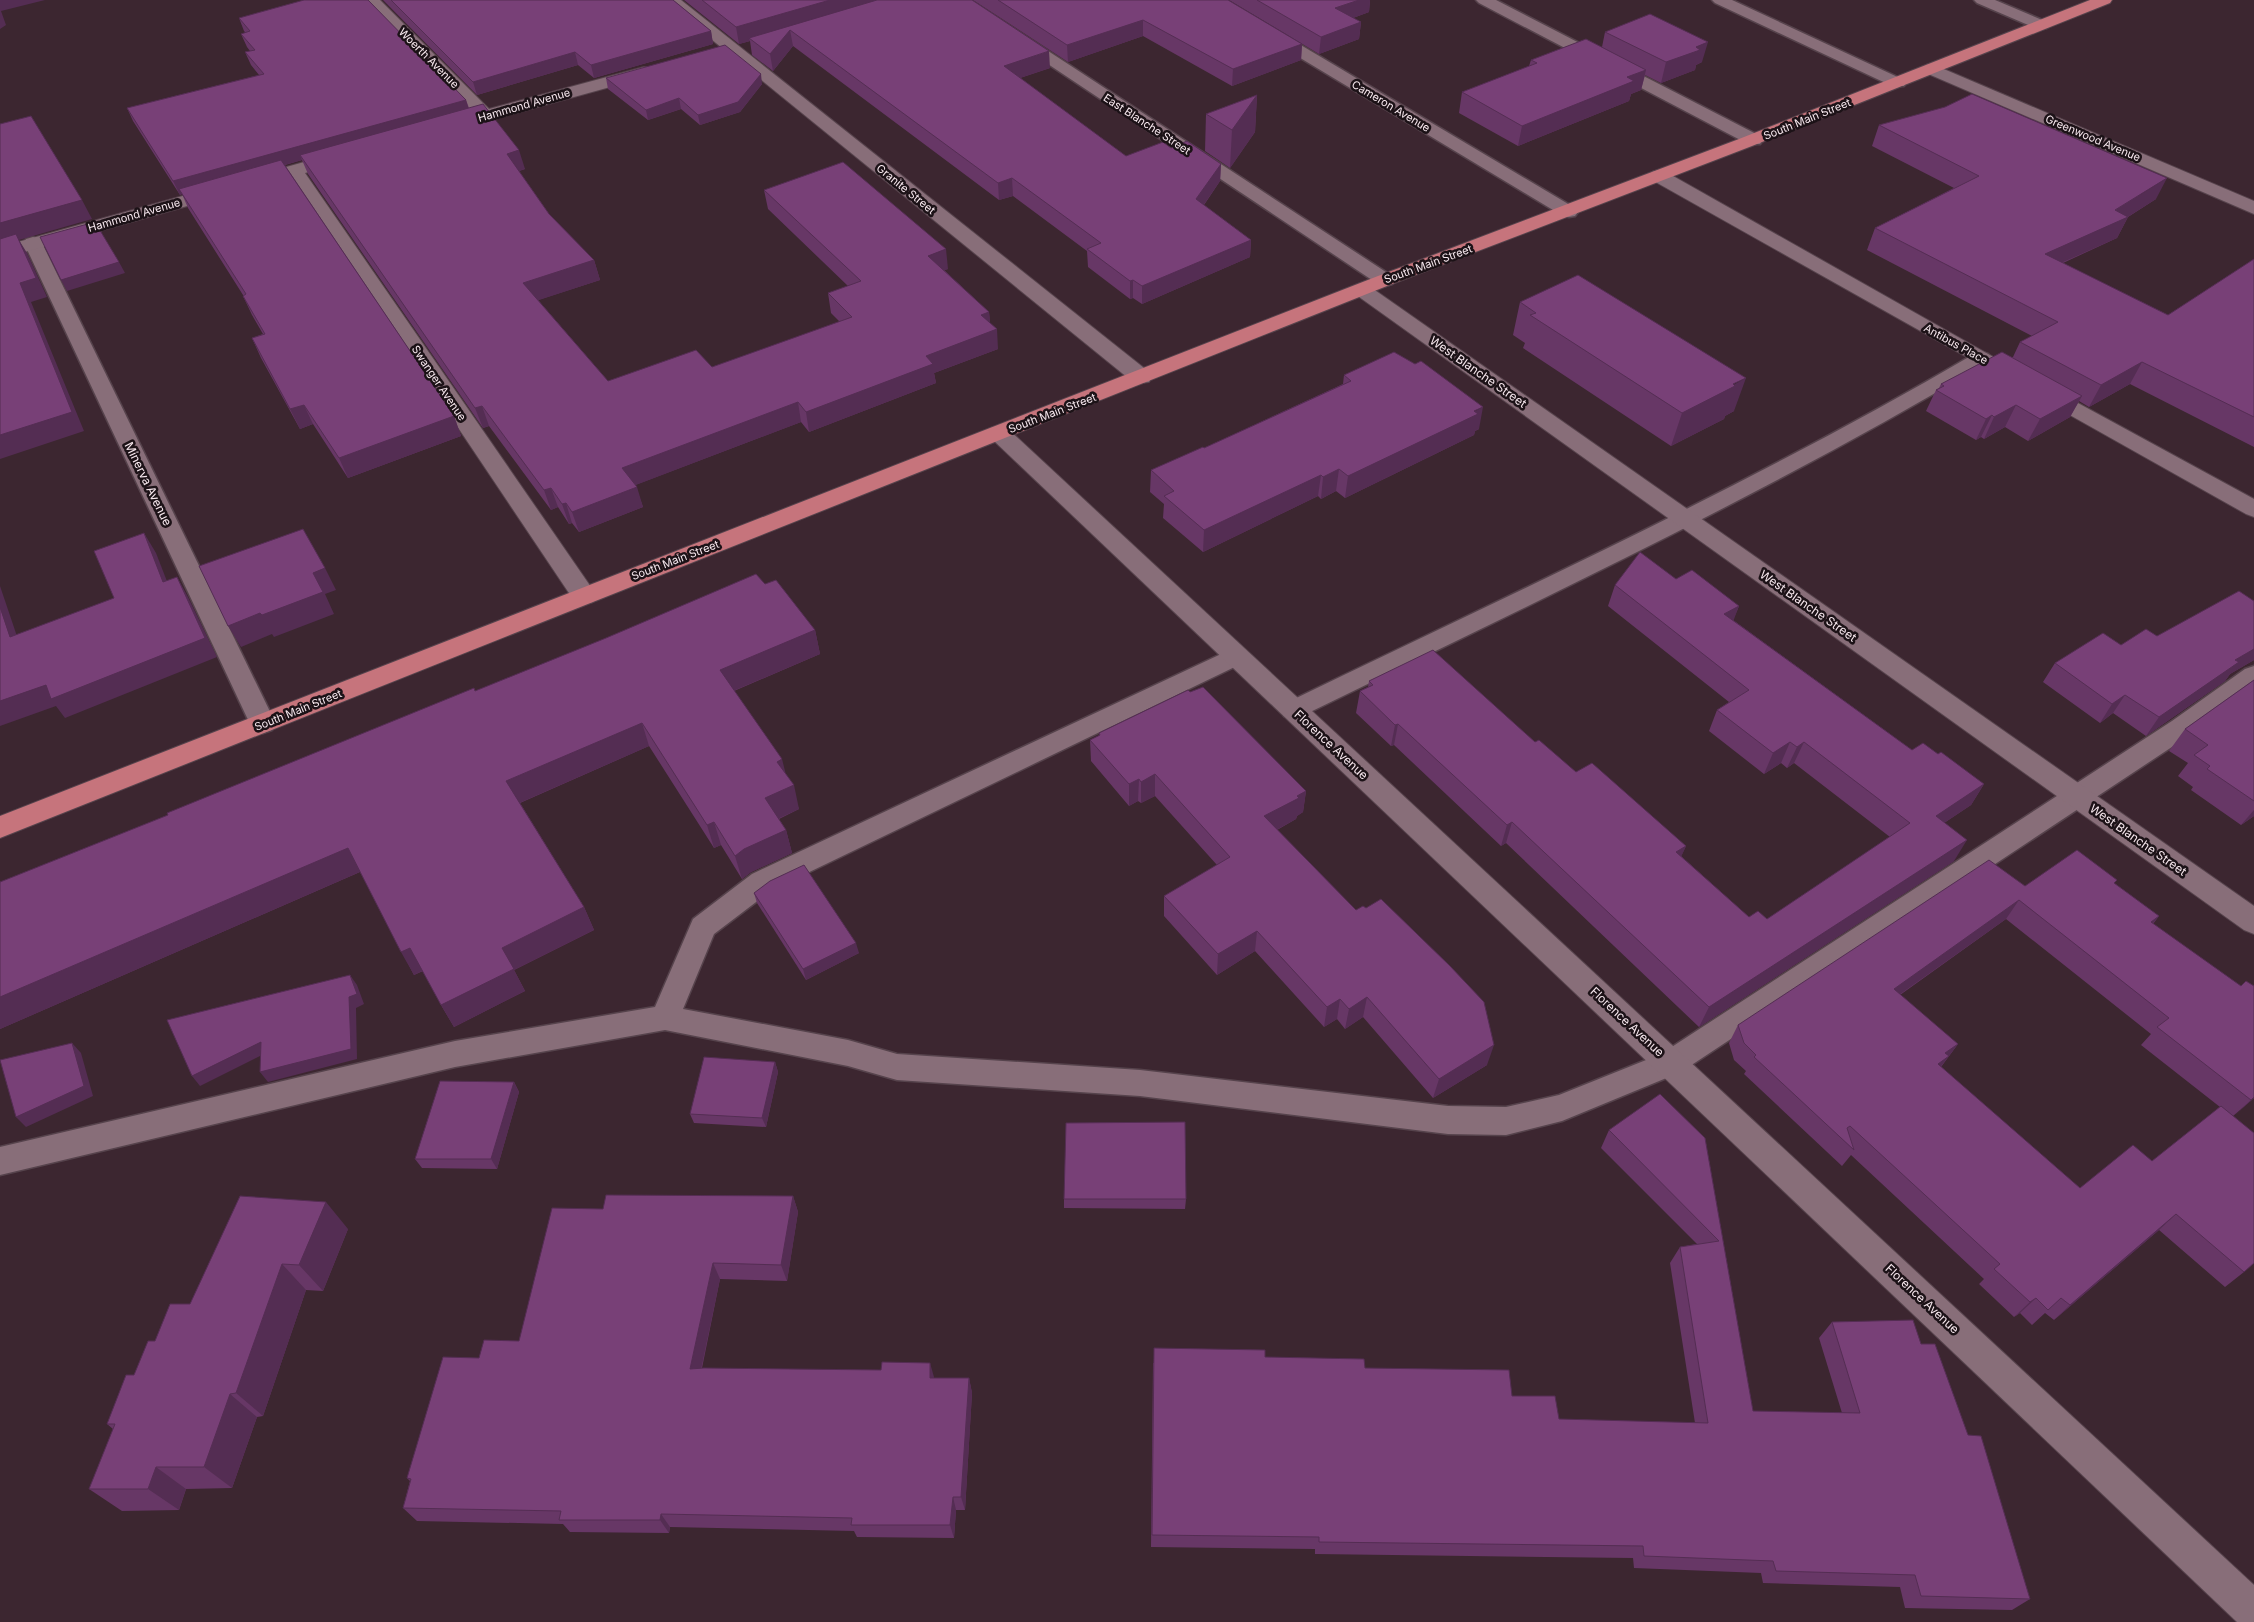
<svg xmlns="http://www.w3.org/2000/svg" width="2254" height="1622" font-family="Inter,sans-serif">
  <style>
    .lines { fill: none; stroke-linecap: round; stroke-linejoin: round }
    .lane-casing { stroke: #56434c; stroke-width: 3 }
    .street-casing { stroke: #56434c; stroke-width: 2 }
    .highway-casing { stroke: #56434c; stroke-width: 2 }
    .lane { fill: #886e79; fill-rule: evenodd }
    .street { fill: #886e79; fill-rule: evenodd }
    .highway { fill: #c6747c; fill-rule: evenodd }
    .wall { fill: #673766; fill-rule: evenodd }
    .shaded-wall { fill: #542d53 }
    .building { fill: #784077; stroke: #542d53 }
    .labels { text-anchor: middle; stroke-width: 5; stroke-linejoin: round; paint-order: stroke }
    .far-street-label { font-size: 11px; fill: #f9eaf0; stroke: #1c1217 }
    .street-label { font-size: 12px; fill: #f9eaf0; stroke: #1c1217 }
  </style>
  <rect width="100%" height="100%" fill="#3c2630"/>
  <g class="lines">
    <defs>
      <g id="lane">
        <polygon points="952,0 970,0 1392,276 1395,280 1392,284 1385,286 1378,284"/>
        <polygon points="1206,0 1225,0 1575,208 1578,212 1575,216 1569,217 1563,216 1209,3"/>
        <polygon points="1476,0 1496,0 1760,136 1763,140 1760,144 1748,144 1479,3"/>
        <polygon points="1712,0 1732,0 1904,80 1906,83 1904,86 1892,86 1715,3"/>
        <polygon points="1974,0 1995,0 2047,22 2049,25 2047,28 2035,28 1977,3"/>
        <polygon points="33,237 40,239 42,243 276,724 272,730 263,733 254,730 250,724 24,243 26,239"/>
        <path d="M1981,352L1988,354L1991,358L1988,362C1767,494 1533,603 1302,716L1293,719L1284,716L1281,710L1284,704C1516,592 1752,484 1974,354Z"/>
        <polygon points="1236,647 1245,650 1248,656 1245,662 772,890 714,934 683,1009 848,1040 897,1054 1140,1070 1448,1106 1506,1107 1559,1095 1661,1054 2172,721 2245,669 2254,666 2254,687 2190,735 1681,1072 1562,1121 1506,1135 1448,1134 1140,1096 897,1080 848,1066 665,1030 455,1067 0,1175 0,1147 455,1041 655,1007 693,919 752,874"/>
      </g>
      <g id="street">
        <polygon points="363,0 380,0 489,109 644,67 650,68 653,72 650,76 462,128 450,128 447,124 450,120 474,114"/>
        <polygon points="663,0 681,0 1149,372 1152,377 1149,382 1141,383 1133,382"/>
        <polygon points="1932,64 2254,201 2254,214 1926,73 1924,69 1926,65"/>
        <polygon points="340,152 346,153 349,157 346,161 305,173 593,590 596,596 593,602 584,604 575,602 290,177 0,259 0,247"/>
        <polygon points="1659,170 1666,172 1988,354 2254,499 2254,517 2246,514 1652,180 1650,176 1652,172"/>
        <polygon points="1362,284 1369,286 2254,906 2254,934 2244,930 1355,294 1352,290 1355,286"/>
        <polygon points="999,426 1007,428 2254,1585 2254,1622 2237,1622 991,438 988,433 991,428"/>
      </g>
      <polygon id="highway" points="2090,0 2112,0 2110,3 1752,146 1392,284 0,838 0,816 1378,276 1739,139"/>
    </defs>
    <!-- lane casing -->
    <use href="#lane" class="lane-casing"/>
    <!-- street casing -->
    <use href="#street" class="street-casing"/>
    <!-- highway casing -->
    <use href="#highway" class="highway-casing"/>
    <!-- lane -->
    <use href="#lane" class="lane"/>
    <!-- street -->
    <use href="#street" class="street"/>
    <!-- highway -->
    <use href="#highway" class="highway"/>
  </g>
  <!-- wall -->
  <g class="wall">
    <polygon points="383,0 673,0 711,31 713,44 594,78 578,65 477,95"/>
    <polygon points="684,0 972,0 1050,68 1020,78 1126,156 1171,148 1221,164 1220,181 1204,205 1251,240 1250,257 1142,304 1133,298 1130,299 1088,267 1087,251 1013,196 999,200 793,46 773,71 752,55 750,41 739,44"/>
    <polygon points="973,0 1228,0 1302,44 1301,60 1232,86 1143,36 1068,62"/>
    <polygon points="1229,0 1370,0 1369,12 1353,18 1361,22 1359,39 1319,54"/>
    <polygon points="239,18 466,100 469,108 525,169 519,171 549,214 594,260 600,280 538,300 608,381 712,367 840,322 831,313 828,293 848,286 768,209 764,190 948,269 944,270 989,312 990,323 998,349 934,373 936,383 809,432 801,422 635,485 643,507 579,532 572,523 569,524 558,507 551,510 489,426 483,428 308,174 302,160 285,165 454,416 461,436 348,478 313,424 300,429 261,358 252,338 263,334 252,315 243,296 243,295 188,208 182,194 180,195 133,121 127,108 259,75 251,65 245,52 250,51 247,47 241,34 246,33 244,31"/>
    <polygon points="1605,32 1702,62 1696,65 1695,70 1661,83 1645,75 1641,90 1631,94 1629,101 1518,146 1459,113 1462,92 1529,66 1531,60 1602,47"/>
    <polygon points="606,78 762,84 740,112 700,125 681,109 648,120 608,89"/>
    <polygon points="1257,95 1255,132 1230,168 1205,151 1206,114"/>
    <polygon points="1879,125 2156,199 2128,217 2117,238 2063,263 2168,315 2254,259 2254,447 2130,384 2089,407 2079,401 2070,417 2028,441 2005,427 1984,439 1981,437 1976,440 1926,411 1936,390 1939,388 1941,384 2013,357 2020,342 2032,336 1867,250 1875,228 1954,188 1872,146"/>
    <polygon points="1520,302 1734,411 1725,416 1724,419 1671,446 1523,348 1525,343 1513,335"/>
    <polygon points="1344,375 1479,429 1475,431 1474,435 1345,498 1336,491 1321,499 1318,496 1203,552 1163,518 1164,504 1150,492 1151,470 1204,448 1343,384"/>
    <polygon points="1676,579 1739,606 1733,620 1912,750 1938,754 1984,784 1971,805 1944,823 1954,861 1699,1027 1506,843 1501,846 1394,745 1391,746 1356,713 1360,691 1368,687 1369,681 1535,742 1576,772 1686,846 1681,856 1749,917 1767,919 1890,837 1794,763 1787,768 1781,763 1764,774 1709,731 1717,710 1729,702 1608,606 1615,585"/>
    <polygon points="765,584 815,630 820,654 734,691 786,775 799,809 779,819 786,830 792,853 751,872 742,879 721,845 714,848 649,746 520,803 584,907 594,930 514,970 525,991 454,1027 441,1005 423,971 414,975 360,872 0,1029 0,882 168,815 475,691"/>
    <polygon points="2254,601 2254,660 2230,674 2225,681 2146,736 2113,713 2100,723 2043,682 2055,663 2157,636"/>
    <polygon points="2254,680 2254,816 2241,825 2191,790 2193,787 2178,776 2188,763 2169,751 2185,729"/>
    <polygon points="1099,733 1306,791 1303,812 1297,816 1296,819 1277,830 1487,1065 1433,1098 1363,1017 1345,1029 1337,1019 1324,1027 1255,951 1217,975 1164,916 1164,896 1217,865 1155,796 1141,803 1138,801 1129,806 1091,761 1090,740 1099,736"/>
    <path d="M2114,883L2159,916L2153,924L2254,1098L2233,1116L2244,1272L2225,1287L2159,1230L2054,1320L2045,1313L2032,1325L2020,1313L2014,1317L1979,1284L1984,1279L1851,1155L1842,1166L1744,1074L1746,1071L1734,1060L1729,1043L1738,1025L2025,886ZM2006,919L2151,1034L2141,1045L2220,1107L2152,1161L2080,1188L1941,1067L1958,1044L1900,995Z"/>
    <polygon points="754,893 859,953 806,980 757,903"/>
    <polygon points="775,1062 778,1072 766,1127 694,1123 690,1114"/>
    <polygon points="514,1082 519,1092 497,1169 422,1168 415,1159"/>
    <polygon points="1609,1130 1705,1138 1753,1411 1842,1413 1819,1338 1832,1322 1921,1344 1968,1435 2030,1599 2012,1610 1905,1608 1900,1587 1763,1583 1761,1573 1634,1568 1633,1558 1315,1554 1315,1549 1151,1547 1153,1363 1265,1357 1365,1368 1512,1396 1559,1419 1695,1423 1670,1263 1680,1247 1697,1244 1601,1148"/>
    <polygon points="793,1196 798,1212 787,1281 720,1279 702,1368 934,1378 969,1378 972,1393 965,1510 956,1510 954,1538 857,1537 854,1531 670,1527 669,1533 570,1532 563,1524 417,1521 403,1508 410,1481 407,1478 479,1358 519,1341 603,1209"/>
    <polygon points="1064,1199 1186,1199 1185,1209 1064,1208"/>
    <polygon points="348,1229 323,1291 306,1290 263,1416 257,1417 232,1488 186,1489 179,1510 122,1511 89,1489 113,1429 107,1424 134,1375 155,1341 190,1304"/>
  </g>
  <!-- shaded-wall -->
  <g class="shaded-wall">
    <polygon points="0,0 45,0 1,11 6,25 0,29"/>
    <polygon points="830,0 887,0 749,38 750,41 739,44 736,27"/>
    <polygon points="1359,0 1370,0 1369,12 1334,25 1335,8"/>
    <polygon points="1143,20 1143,36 1068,62 1067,45"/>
    <polygon points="1361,22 1359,39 1319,54 1321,37"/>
    <polygon points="790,30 793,46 773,71 770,54"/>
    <polygon points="711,31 713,44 594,78 591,65"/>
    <polygon points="1708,42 1702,62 1696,65 1695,70 1661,83 1666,62 1696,47"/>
    <polygon points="1302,44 1301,60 1232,86 1233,69"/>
    <polygon points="1049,51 1050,68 1005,83 1004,66"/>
    <polygon points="575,52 578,65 477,95 473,82"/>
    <polygon points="1646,70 1641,90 1631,94 1629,101 1518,146 1522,126 1627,77"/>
    <polygon points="761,74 762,84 740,112 700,125 698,115"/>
    <polygon points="1257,95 1255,132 1230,168 1232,130"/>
    <polygon points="679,98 681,109 648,120 646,110"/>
    <polygon points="466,100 470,113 300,155 302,160 182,194 179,189 182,194 180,195 173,181"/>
    <polygon points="519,150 525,169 513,173 507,154"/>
    <polygon points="1221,164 1220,181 1196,216 1196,199"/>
    <polygon points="1012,178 1013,196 999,200 998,183"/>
    <polygon points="2167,178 2156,199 2126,218 2128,217 2117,238 2034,275 2045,254"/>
    <polygon points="82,200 92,219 19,240 27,253 47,297 31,302 84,431 0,459 0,223"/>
    <polygon points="1251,240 1250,257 1142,304 1142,286"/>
    <polygon points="946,249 948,269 930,275 928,256"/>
    <polygon points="594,260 600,280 530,303 523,283"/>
    <polygon points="119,262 125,273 67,291 61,280"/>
    <polygon points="1133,280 1133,298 1130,299 1130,281"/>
    <polygon points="989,312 991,331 997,329 998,349 934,373 936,383 809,432 806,412 926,356 981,315"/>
    <polygon points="2142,362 2130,384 2089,407 2101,385"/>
    <polygon points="1746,378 1734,411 1725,416 1724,419 1671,446 1682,413"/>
    <polygon points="2082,396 2070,417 2028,441 2040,419"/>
    <polygon points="798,402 801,422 628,488 622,468"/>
    <polygon points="304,405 313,424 300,429 290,409"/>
    <polygon points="2016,405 2005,427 1984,439 1994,417"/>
    <polygon points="482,406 489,426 483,428 475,408"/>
    <polygon points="1483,407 1479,429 1475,431 1474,435 1345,498 1348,476"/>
    <polygon points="1992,415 1981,437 1976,440 1986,419"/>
    <polygon points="454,416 461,436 348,478 339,458"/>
    <polygon points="1339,469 1336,491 1321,499 1323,477"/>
    <polygon points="1321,475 1318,496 1203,552 1204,530"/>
    <polygon points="637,487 643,507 579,532 572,512"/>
    <polygon points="551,488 558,507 551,510 544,490"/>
    <polygon points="566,503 572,523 569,524 562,504"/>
    <polygon points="144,533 156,553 175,602 163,582"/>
    <polygon points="325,568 336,590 325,594 334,614 274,637 272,634 241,647 228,626 313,573"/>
    <polygon points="177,577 188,597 217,657 65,718 56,706 0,726 0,701 46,685"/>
    <polygon points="0,586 24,657 10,637 0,607"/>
    <polygon points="1739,606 1731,627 1724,614"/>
    <polygon points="815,630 820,654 726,694 720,670"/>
    <polygon points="2254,649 2254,660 2230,674 2225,681 2146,736 2159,717 2235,660"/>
    <polygon points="2125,695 2113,713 2100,723 2112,704"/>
    <polygon points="642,723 649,746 517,804 506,781"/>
    <polygon points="1398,724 1394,745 1391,746 1395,725"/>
    <polygon points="1790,742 1781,763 1764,774 1773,753"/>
    <polygon points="1804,742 1794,763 1787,768 1797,747"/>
    <polygon points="782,759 788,783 777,762"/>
    <polygon points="1155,774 1155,796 1141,803 1141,782"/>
    <polygon points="1139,779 1138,801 1129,806 1129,784"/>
    <polygon points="1984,784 1971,805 1923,837 1936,816"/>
    <polygon points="794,785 799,809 771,822 765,798"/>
    <polygon points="1306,791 1303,812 1297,816 1296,819 1262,838 1264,816 1297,796"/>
    <polygon points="2254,810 2254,816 2241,825"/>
    <polygon points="714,822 721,845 714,848 707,825"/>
    <polygon points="1512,822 1506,843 1501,846 1507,825"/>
    <polygon points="786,830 792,853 751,872 742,879 735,856 744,849"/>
    <polygon points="1967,840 1954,861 1699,1027 1709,1007"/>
    <polygon points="1686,846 1677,866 1676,852"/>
    <polygon points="348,848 362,871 0,1029 0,997"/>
    <polygon points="2019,900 2006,919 1882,1007 1894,989"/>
    <polygon points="584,907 594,930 514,970 525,991 454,1027 441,1005 502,948"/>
    <polygon points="2159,916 2144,934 2151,922"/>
    <polygon points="1257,931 1255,951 1217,975 1218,954"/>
    <polygon points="856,943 859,953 806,980 803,969"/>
    <polygon points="410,948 424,970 414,975 401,952"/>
    <polygon points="350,975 357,985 364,1004 356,1008 357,1059 268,1082 260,1072 349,997"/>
    <polygon points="1367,997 1363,1017 1345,1029 1349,1009"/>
    <polygon points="1340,999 1337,1019 1324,1027 1327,1007"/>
    <polygon points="261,1042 268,1052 200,1086 192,1076"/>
    <polygon points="72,1043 81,1053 93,1096 26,1127 16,1117"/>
    <polygon points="1958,1044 1936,1073 1925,1082 1945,1053"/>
    <polygon points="1494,1045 1487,1065 1433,1098 1439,1079"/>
    <polygon points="775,1062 778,1072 766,1127 762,1118"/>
    <polygon points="514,1082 519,1092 497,1169 491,1159"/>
    <polygon points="2254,1097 2254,1098 2233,1117"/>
    <polygon points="793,1196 798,1212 787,1281 781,1265"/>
    <polygon points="326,1202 348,1229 323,1291 299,1265"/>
    <polygon points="2176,1214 2159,1230 2054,1320 2070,1305"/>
    <polygon points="713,1263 720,1279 698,1384 690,1369"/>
    <polygon points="282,1264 306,1290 263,1416 236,1393"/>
    <polygon points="2036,1298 2020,1313 2014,1317 2030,1302"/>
    <polygon points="930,1363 934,1377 933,1393 930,1378"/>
    <polygon points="969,1378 972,1393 965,1510 961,1497"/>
    <polygon points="230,1394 257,1417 232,1488 204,1467"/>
    <polygon points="156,1467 186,1489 179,1510 148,1489"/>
    <polygon points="953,1497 956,1510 954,1538 950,1525"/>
    <polygon points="661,1514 670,1527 669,1533 660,1520"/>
  </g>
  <!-- building -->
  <g class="building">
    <polygon points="304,0 368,0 466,100 173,181 127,108 264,74 245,52 255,50 241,34 250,31 239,18"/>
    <polygon points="391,0 673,0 711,31 591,65 575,52 473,82"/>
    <polygon points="702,0 830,0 736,27"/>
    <polygon points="877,0 972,0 1049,51 1004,66 1126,156 1163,142 1171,148 1187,141 1221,164 1196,199 1251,240 1142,286 1133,280 1130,281 1087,249 1101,243 1012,178 998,183 790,30 770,54 749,38"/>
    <polygon points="998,0 1228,0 1302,44 1233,69 1143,20 1067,45"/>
    <polygon points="1257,0 1359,0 1335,8 1361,22 1321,37"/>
    <polygon points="1650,14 1708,42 1696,47 1700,50 1666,62 1605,32"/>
    <polygon points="1586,39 1646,70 1627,77 1634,81 1522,126 1462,92 1537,63 1531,60"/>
    <polygon points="725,45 761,74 738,102 698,115 679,98 646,110 606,78"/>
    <polygon points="1972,94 2167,178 2115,210 2128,217 2045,254 2168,315 2254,259 2254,417 2142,362 2101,385 2020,342 2058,322 1875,228 1979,176 1879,125 1945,107"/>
    <polygon points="1257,95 1232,130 1206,114"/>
    <polygon points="483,104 519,150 507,154 549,214 594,260 523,283 608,381 696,350 712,367 852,317 828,293 861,281 764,190 843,162 946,249 928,256 989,312 981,315 997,329 926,356 933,364 806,412 798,402 622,468 637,487 572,512 566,503 562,504 551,488 544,490 482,406 475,408 300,155"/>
    <polygon points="31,116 82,200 0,223 0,124"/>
    <polygon points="281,160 454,416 339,458 304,405 290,409 252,338 265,334 243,296 246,294 179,189"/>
    <polygon points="95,222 119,262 61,280 40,237"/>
    <polygon points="16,234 36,278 20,283 72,412 0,435 0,239"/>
    <polygon points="1578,275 1746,378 1733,384 1735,386 1682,413 1530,315 1536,313 1520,302"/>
    <polygon points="1394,352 1415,364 1421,361 1483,407 1474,411 1478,414 1348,476 1339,469 1323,477 1321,475 1204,530 1164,496 1174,491 1151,470 1203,447 1204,448 1351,381 1344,375"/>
    <polygon points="2002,352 2082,396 2040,419 2016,405 1994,417 1992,415 1986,419 1936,390 1944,386 1941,384"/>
    <polygon points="303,529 325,568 313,573 323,592 262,615 260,613 228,626 199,566"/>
    <polygon points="144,533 163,582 177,577 205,638 51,699 46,685 0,701 0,607 10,637 114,598 94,551"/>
    <polygon points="1640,552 1676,579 1692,570 1739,606 1724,614 1912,750 1923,743 1938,754 1941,752 1984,784 1936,816 1967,840 1709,1007 1512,822 1507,825 1398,724 1395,725 1360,691 1373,685 1369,681 1433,650 1535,742 1539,740 1576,772 1592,763 1686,846 1676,852 1749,917 1758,911 1767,919 1910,823 1804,742 1797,747 1790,742 1773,753 1717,710 1749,690 1615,585"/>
    <polygon points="756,574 765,584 776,580 815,630 720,670 782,759 777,762 794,785 765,798 786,830 744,849 735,856 714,822 707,825 642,723 506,781 584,907 502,948 514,969 441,1005 410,948 401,952 348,848 0,997 0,882 168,815 167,813 474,688 475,691 606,638"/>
    <polygon points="2239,591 2254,601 2254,649 2235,660 2239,662 2159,717 2125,695 2112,704 2055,663 2103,633 2121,645 2146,629 2157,636"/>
    <polygon points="2254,680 2254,801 2207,769 2210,766 2194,755 2208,745 2185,729"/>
    <polygon points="1203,687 1306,791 1297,796 1299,798 1264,816 1356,910 1363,906 1366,908 1381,899 1450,966 1484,1002 1494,1045 1439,1079 1367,997 1349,1009 1340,999 1327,1007 1257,931 1218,954 1164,896 1230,857 1155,774 1141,782 1139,779 1129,784 1090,740 1100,735 1099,733 1188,690 1190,692"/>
    <polygon points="2077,850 2117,880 2114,883 2159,916 2151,922 2241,986 2246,981 2254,986 2254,1097 2251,1100 2157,1027 2169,1018 2019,900 1894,989 1958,1044 1945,1053 1949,1056 1938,1064 2080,1188 2133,1145 2152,1161 2221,1106 2254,1133 2254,1263 2244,1272 2176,1214 2070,1305 2061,1298 2048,1310 2036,1298 2030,1302 1994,1269 2000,1264 1850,1126 1847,1128 1854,1150 1754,1057 1756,1055 1744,1043 1738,1025 1989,860 2025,886"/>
    <polygon points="804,865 856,943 803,969 754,893 770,881"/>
    <polygon points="350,975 357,994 349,997 351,1049 260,1072 261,1042 192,1076 167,1020"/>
    <polygon points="72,1043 84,1086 16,1117 0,1060"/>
    <polygon points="704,1057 775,1062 762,1118 690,1114"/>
    <polygon points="440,1081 514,1082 491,1159 415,1159"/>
    <polygon points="1660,1094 1705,1138 1753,1411 1860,1413 1832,1322 1913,1320 1921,1344 1935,1344 1968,1435 1981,1436 2030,1599 1921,1596 1915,1575 1776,1571 1773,1561 1644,1556 1643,1546 1319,1542 1319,1537 1152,1535 1154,1348 1265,1350 1265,1357 1364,1359 1365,1368 1509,1370 1512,1396 1555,1396 1559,1419 1708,1423 1680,1247 1719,1241 1609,1130"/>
    <polygon points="1185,1122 1186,1199 1064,1199 1066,1123"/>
    <polygon points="606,1195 793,1196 781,1265 713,1263 690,1369 704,1368 881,1370 882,1362 930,1363 930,1378 969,1378 961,1497 953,1497 950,1525 851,1525 852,1518 661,1514 660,1520 559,1520 561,1511 403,1508 411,1479 407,1478 443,1357 479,1358 484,1340 519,1341 552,1208 603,1209"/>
    <polygon points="240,1196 326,1202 299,1265 282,1264 236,1393 230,1394 204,1467 156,1467 148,1489 89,1489 115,1424 107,1424 126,1375 134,1375 148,1341 155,1341 170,1304 190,1304"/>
  </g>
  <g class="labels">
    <!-- far-street labels -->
    <g class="far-street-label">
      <text transform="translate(429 58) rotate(45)" y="4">Woerth Avenue</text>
      <text transform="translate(524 105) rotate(-16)" y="4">Hammond Avenue</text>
      <text transform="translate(1391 106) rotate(31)" y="4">Cameron Avenue</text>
      <text transform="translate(1807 119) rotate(-22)" y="4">South Main Street</text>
      <text transform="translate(1147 124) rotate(33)" y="4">East Blanche Street</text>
      <text transform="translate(2093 138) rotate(23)" y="4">Greenwood Avenue</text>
      <text transform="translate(906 189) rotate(39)" y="4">Granite Street</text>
      <text transform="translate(134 215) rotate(-16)" y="4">Hammond Avenue</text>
      <text transform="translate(1428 264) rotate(-20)" y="4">South Main Street</text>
      <text transform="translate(1956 344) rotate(29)" y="4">Antibus Place</text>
      <text transform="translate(439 383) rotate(56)" y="4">Swanger Avenue</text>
      <text transform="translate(1052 413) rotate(-21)" y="4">South Main Street</text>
      <text transform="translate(675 560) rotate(-21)" y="4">South Main Street</text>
      <text transform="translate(298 710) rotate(-22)" y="4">South Main Street</text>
    </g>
    <!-- street labels -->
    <g class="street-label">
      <text transform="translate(1478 372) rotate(35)" y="4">West Blanche Street</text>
      <text transform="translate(148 484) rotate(64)" y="4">Minerva Avenue</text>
      <text transform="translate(1808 606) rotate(35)" y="4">West Blanche Street</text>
      <text transform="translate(1331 745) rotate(43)" y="4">Florence Avenue</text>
      <text transform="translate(2138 840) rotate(35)" y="4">West Blanche Street</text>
      <text transform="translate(1627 1022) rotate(43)" y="4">Florence Avenue</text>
      <text transform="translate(1922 1299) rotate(43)" y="4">Florence Avenue</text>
    </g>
  </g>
</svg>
